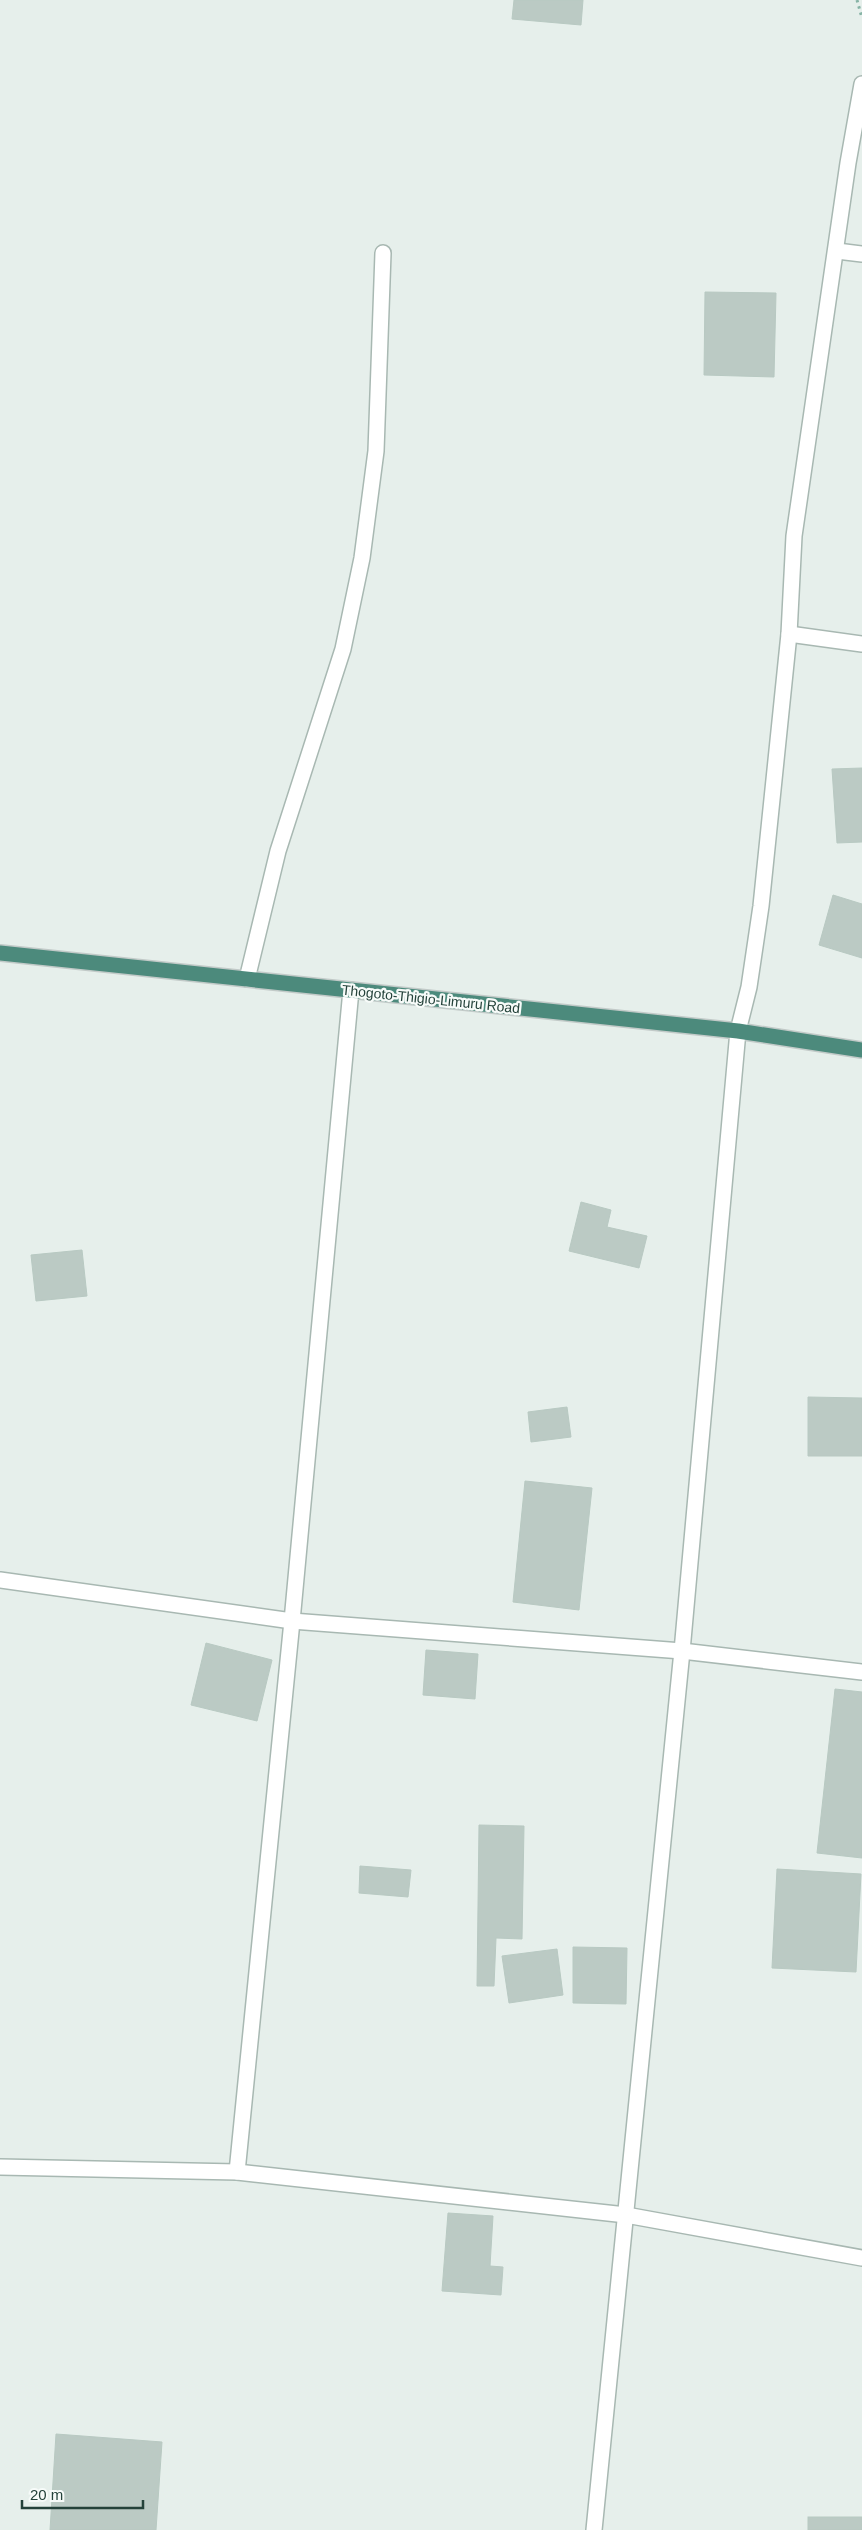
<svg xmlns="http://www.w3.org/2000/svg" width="862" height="2530" font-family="Arial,sans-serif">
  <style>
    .building { fill: #bbcac4; stroke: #b8c9c2 }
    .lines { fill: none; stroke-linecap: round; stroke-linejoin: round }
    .service-casing { stroke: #a8b8b2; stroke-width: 18 }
    .minor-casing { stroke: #a8b8b2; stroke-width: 18 }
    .trunk-casing { stroke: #c2cac8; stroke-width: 18 }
    .path { stroke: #86b3a5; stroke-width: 3; stroke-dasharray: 2.5 4; stroke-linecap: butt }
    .service { stroke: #fff; stroke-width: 15 }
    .minor { stroke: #fff; stroke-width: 15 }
    .trunk { stroke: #4c8a7c; stroke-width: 15 }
    .labels { text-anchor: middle; stroke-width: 4.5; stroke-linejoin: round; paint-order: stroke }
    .street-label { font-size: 14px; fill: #24423a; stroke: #f7fbf9 }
  </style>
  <rect width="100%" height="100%" fill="#e6efeb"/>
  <!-- building -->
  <g class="building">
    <polygon points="514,0 583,0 581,25 512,19"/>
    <polygon points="705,292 776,293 774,377 704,375"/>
    <polygon points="862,768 862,842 837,843 832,769"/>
    <polygon points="833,895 862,904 862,958 819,945"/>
    <polygon points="581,1202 611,1210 607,1227 647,1236 639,1268 569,1251"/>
    <polygon points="82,1250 87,1296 36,1301 31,1255"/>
    <polygon points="808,1397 862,1398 862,1456 808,1456"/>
    <polygon points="567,1407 571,1437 531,1442 528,1412"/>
    <polygon points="525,1481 592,1488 579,1610 513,1602"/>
    <polygon points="206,1643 272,1660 257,1721 191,1705"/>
    <polygon points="426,1650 478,1654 475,1699 423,1695"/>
    <polygon points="835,1689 862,1692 862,1858 817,1853"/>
    <polygon points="479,1825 524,1826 522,1939 496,1938 494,1986 477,1986"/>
    <polygon points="360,1866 411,1870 408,1897 359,1893"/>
    <polygon points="777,1869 861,1874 856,1972 772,1968"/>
    <polygon points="573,1947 627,1948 626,2004 573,2003"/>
    <polygon points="557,1949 563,1995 509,2003 502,1956"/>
    <polygon points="448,2213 493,2216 490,2266 503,2267 501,2295 442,2291"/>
    <polygon points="56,2434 162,2442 156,2530 50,2530"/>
    <rect x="808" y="2517" width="54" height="13"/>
  </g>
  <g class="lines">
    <defs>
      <polyline id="service" points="247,979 278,851 343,649 362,558 376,451 383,253"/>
      <g id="minor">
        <polyline points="837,251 862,254"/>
        <polyline points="789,634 862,644"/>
        <polyline points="0,1580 292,1621 682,1651 862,1672"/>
        <polyline points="0,2167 237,2172 626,2215 862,2258"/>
        <polyline points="237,2172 292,1621 351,990"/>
        <polyline points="594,2530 682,1651 738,1031 749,987 761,906 789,634 794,536 848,163 862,84"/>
      </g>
      <polyline id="trunk" points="0,953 738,1031 862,1050"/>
    </defs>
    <!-- service casing -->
    <use href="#service" class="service-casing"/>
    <!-- minor casing -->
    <use href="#minor" class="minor-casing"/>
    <!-- trunk casing -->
    <use href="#trunk" class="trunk-casing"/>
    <!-- path -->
    <polyline class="path" points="857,0 862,18"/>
    <!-- service -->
    <use href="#service" class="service"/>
    <!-- minor -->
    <use href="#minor" class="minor"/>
    <!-- trunk -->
    <use href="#trunk" class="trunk"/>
  </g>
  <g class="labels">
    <!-- street labels -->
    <g class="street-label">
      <text transform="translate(431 999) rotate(6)" y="5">Thogoto-Thigio-Limuru Road</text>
    </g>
  </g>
  <!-- scale -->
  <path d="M22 2500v8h121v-8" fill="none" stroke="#24423a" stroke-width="2.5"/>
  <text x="30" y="2500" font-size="15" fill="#24423a" stroke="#f7fbf9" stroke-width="4" paint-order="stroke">20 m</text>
</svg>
